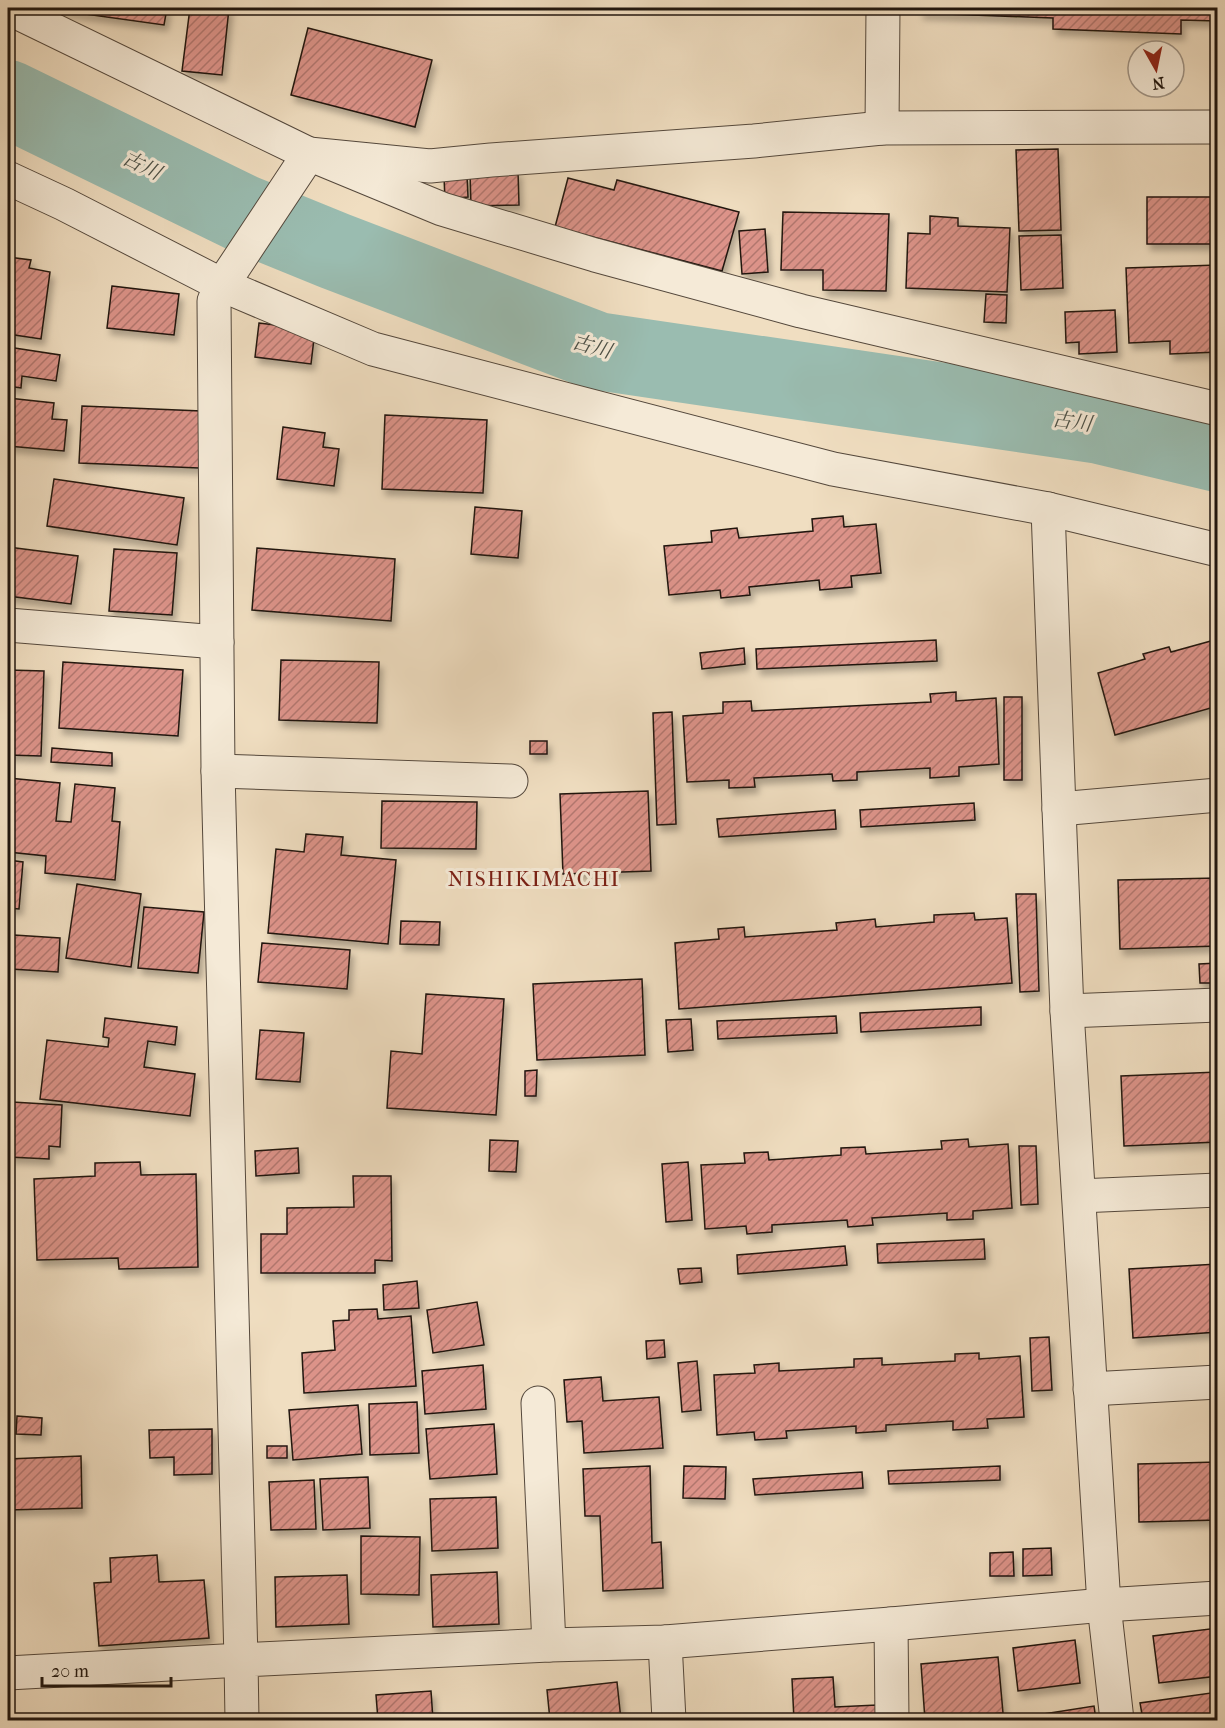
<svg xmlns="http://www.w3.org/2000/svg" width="1225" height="1728" font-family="'IM FELL French Canon','Noto Serif JP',serif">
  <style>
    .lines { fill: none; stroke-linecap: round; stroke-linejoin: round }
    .river { stroke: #9abcb0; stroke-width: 78 }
    .building { fill: url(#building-hatch); stroke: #20160f; stroke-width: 1.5; filter: url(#shadow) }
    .street-casing { stroke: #54483c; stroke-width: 35 }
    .street { stroke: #f5ead7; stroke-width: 33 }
    .labels { text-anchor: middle; stroke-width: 6; stroke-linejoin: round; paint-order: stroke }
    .water-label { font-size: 20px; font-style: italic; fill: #4b5047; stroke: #f5ead7 }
    .quarter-label { font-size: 21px; letter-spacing: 1.5px; fill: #7a1f14; stroke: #f5ead7 }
  </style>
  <defs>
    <pattern id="building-hatch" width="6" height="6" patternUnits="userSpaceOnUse" patternTransform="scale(1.5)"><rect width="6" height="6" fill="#dc9389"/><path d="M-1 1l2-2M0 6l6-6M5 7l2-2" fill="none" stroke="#b2776e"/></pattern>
    <filter id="shadow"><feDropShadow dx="3.5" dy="6" stdDeviation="3" flood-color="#0004"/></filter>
  </defs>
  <rect width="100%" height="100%" fill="#f0dec1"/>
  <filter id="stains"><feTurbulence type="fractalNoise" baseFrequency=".00333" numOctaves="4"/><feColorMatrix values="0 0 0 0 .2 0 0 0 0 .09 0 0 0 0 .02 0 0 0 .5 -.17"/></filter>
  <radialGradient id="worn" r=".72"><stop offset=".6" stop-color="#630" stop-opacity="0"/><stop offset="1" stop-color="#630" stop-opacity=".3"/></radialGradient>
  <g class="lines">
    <!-- river -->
    <polyline class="river" points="8,99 244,214 335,251 597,351 1100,425 1218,453"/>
  </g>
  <!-- building -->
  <g class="building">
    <polygon points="42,8 167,8 164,25"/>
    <polygon points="190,8 229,8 222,75 182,71"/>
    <polygon points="920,8 1218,8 1218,21 1181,20 1181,34 1053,29 1053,18 920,13"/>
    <polygon points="308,28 432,60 415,127 291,95"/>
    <polygon points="1058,149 1061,230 1019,231 1016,150"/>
    <polygon points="518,171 519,205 471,206 470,172"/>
    <polygon points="467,175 468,197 445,199 444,177"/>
    <polygon points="568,178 614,190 617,180 739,212 722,271 555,227"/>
    <rect x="1147" y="197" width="66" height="47"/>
    <polygon points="783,212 889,214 886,291 823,290 823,270 781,270"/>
    <polygon points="930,216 958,218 958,226 1010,228 1007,292 906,288 908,233 930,234"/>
    <polygon points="765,229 768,272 742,274 739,231"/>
    <polygon points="1061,235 1063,288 1021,290 1019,236"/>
    <polygon points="8,257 31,260 29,268 50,272 41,339 8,334"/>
    <polygon points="1218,265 1218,352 1170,354 1170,341 1129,343 1126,268"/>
    <polygon points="112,286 179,294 174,335 107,328"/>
    <polygon points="986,294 1007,295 1006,323 984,322"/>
    <polygon points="1115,310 1117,352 1079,354 1079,342 1066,343 1065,312"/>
    <polygon points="259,323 315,330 311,364 255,357"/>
    <polygon points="8,347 60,355 56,381 22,376 21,388 8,386"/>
    <polygon points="8,398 54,403 52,419 67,420 64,451 8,446"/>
    <polygon points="82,406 201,411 199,468 79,463"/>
    <polygon points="385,415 487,420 483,493 382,489"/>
    <polygon points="283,427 325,433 323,447 339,449 334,486 277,479"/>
    <polygon points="54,479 184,498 177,545 47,526"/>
    <polygon points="475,507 522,511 518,558 471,554"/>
    <polygon points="843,516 844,527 876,524 881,573 851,576 852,587 820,590 819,580 749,587 750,595 721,598 720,590 669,595 664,546 712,542 711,531 737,528 739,538 813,531 812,519"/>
    <polygon points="8,547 78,556 71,604 8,596"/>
    <polygon points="257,548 395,559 391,621 252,610"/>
    <polygon points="114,549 177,553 172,615 109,611"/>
    <polygon points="1218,639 1218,706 1115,735 1098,673 1145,659 1143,654 1169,647 1171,652"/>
    <polygon points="936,640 937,661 757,669 756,649"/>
    <polygon points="744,648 745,664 702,669 700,653"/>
    <polygon points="281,660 379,662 377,723 279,720"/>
    <polygon points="63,662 183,670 178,736 59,728"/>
    <polygon points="8,670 44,671 41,756 8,755"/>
    <polygon points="956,692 956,701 996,698 999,764 959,767 959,776 930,778 930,768 857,772 857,780 833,781 832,774 754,778 755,787 729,788 729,780 687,782 683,716 723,713 723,702 751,701 752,711 931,702 930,694"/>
    <rect x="1004" y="697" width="18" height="83"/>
    <polygon points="672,712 676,824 657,825 653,713"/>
    <rect x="530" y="741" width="17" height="13"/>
    <polygon points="52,748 112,753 112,766 51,762"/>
    <polygon points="8,778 60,783 56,821 71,822 75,784 115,788 112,821 120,822 115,880 45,873 46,856 8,852"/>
    <polygon points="648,791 651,871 563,874 560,794"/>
    <polygon points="382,801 477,802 476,849 381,848"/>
    <polygon points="974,803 975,820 861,827 860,810"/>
    <polygon points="835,810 836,829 719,837 717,819"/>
    <polygon points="306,834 343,837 341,855 396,860 388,944 268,933 276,849 304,852"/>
    <polygon points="8,860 23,862 19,909 8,908"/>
    <polygon points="1218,878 1218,946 1120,949 1118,880"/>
    <polygon points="77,884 141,894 131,967 66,958"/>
    <polygon points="1016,894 1036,894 1039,991 1020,992"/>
    <polygon points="144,907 204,912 198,973 138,968"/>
    <polygon points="974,913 975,920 1007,918 1012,983 679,1009 675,943 719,939 718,929 744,927 745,937 837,930 836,923 875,919 876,927 934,922 934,915"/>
    <polygon points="401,921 440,922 439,945 400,944"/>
    <polygon points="14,935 60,938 58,972 11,969"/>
    <polygon points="262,943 350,950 347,989 258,982"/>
    <polygon points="1218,963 1218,983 1200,983 1199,964"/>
    <polygon points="642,979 645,1055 537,1060 533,984"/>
    <polygon points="426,994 504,999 496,1115 387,1108 391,1051 422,1054"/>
    <polygon points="981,1007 981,1025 861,1032 860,1013"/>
    <polygon points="836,1016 837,1033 718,1039 717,1021"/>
    <polygon points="105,1018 177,1027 175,1045 148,1041 144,1067 195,1074 190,1116 40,1099 47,1040 108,1047 109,1038 103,1037"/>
    <polygon points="691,1019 693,1050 668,1052 666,1020"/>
    <polygon points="260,1030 304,1033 300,1082 256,1079"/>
    <polygon points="537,1070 536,1096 525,1096 525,1071"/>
    <polygon points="1218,1072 1218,1142 1124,1146 1121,1076"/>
    <polygon points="12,1102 62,1105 60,1147 49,1146 49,1159 9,1157"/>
    <polygon points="968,1139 969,1147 1008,1144 1012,1208 973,1211 973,1219 947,1220 947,1213 872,1218 873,1225 848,1227 847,1220 772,1225 772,1232 747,1234 746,1226 705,1229 701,1165 745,1163 744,1153 768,1152 769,1160 841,1155 841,1148 865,1147 866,1154 942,1149 941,1141"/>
    <polygon points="490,1140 518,1141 516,1172 489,1171"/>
    <polygon points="1019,1146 1036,1146 1038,1204 1021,1205"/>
    <polygon points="298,1148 299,1173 256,1176 255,1151"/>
    <rect x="1212" y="1152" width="6" height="20"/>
    <polygon points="140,1162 141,1175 196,1174 198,1267 119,1269 118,1258 37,1260 34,1179 95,1176 95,1163"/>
    <polygon points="688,1162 692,1220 666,1222 662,1164"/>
    <polygon points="353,1176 391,1176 392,1261 375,1260 375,1273 261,1273 261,1234 287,1234 287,1208 354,1207"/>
    <polygon points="984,1239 985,1259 878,1263 877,1244"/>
    <polygon points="845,1246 847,1265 738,1274 737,1255"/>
    <polygon points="1218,1264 1218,1332 1133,1338 1129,1269"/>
    <polygon points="701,1268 702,1282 680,1284 678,1269"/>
    <polygon points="417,1281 419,1308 384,1310 383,1285"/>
    <polygon points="477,1302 484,1345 433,1353 427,1310"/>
    <polygon points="377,1309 378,1319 411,1316 416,1386 304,1393 302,1353 335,1350 333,1321 349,1320 349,1310"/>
    <polygon points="1049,1337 1052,1390 1032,1391 1030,1338"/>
    <polygon points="664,1340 665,1357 647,1359 646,1341"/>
    <polygon points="979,1353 979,1359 1020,1356 1024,1417 987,1419 988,1428 953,1430 953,1421 886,1425 886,1431 856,1433 856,1426 786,1431 787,1438 755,1440 754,1432 717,1435 714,1375 755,1373 754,1365 779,1363 779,1371 854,1367 854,1359 882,1358 882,1365 955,1361 955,1354"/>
    <polygon points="697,1361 701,1410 682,1412 678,1363"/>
    <polygon points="483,1365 486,1409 425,1414 422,1371"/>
    <polygon points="601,1377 603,1401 659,1397 663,1448 584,1453 582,1421 567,1422 564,1380"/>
    <polygon points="417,1402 419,1453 370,1455 369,1404"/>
    <polygon points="358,1405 362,1454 293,1460 289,1410"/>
    <polygon points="17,1416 42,1418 41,1435 16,1434"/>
    <polygon points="494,1424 497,1474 430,1479 426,1429"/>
    <polygon points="212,1429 212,1474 174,1475 174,1457 150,1458 149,1430"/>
    <rect x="267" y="1446" width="20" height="12"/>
    <polygon points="81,1456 82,1508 8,1510 8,1459"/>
    <polygon points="1218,1462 1218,1520 1139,1522 1138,1464"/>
    <polygon points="650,1466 652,1543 661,1542 663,1588 603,1591 600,1516 585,1516 583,1469"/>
    <polygon points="684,1466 726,1467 725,1499 683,1498"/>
    <polygon points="1000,1466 1000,1480 889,1484 888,1471"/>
    <polygon points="862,1472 863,1488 755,1495 753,1479"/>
    <polygon points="368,1477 370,1528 323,1530 320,1479"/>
    <polygon points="314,1480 316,1529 271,1530 269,1482"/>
    <polygon points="496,1497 498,1548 432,1551 430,1499"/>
    <polygon points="361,1536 420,1537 419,1595 361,1594"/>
    <polygon points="1051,1548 1052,1575 1023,1576 1023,1549"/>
    <polygon points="1013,1552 1014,1576 990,1576 990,1553"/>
    <polygon points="157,1555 159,1582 204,1580 209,1638 99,1646 94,1583 111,1582 110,1558"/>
    <polygon points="497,1572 499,1624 433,1627 431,1575"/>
    <polygon points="347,1575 349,1624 276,1627 275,1577"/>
    <polygon points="1218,1628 1218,1676 1159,1683 1153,1636"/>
    <polygon points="1075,1640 1080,1683 1018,1691 1013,1648"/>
    <polygon points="998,1657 1003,1713 925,1720 921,1664"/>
    <polygon points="833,1677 835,1707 877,1705 878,1720 794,1720 792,1679"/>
    <polygon points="617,1682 621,1720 550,1720 547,1690"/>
    <polygon points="431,1691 433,1720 378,1720 376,1695"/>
    <polygon points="1218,1692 1218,1720 1143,1720 1140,1703"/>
    <polygon points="1094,1706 1096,1720 1012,1720 1012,1719"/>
  </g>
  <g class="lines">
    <defs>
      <g id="street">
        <polyline points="8,8 309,154 442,209 595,255 801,311 1218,409"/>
        <polyline points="882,128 883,8"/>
        <polyline points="8,178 64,204 222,285 373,349 833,469 1048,509 1218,550"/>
        <polyline points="1048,509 1059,809 1067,1011 1104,1605 1117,1720"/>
        <polyline points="8,625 217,642"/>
        <polyline points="218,771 511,781"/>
        <polyline points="1059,809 1218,795"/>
        <polyline points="1067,1011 1218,1005"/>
        <polyline points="1079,1196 1218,1190"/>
        <polyline points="1090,1389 1218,1382"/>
        <polyline points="538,1403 549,1645"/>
        <polyline points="891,1624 892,1720"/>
        <polyline points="665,1642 669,1720"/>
        <polyline points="8,1673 241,1660 218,771 214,301 222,285 309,154 430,166 491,160 754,141 882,128 1218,127"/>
        <polyline points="242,1720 241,1660 549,1645 665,1642 891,1624 1104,1605 1218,1598"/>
      </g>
    </defs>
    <!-- street casing -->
    <use href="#street" class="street-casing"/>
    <!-- street -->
    <use href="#street" class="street"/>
  </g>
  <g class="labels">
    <!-- water labels -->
    <g class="water-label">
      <text transform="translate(142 165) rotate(26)" y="7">古川</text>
      <text transform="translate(592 346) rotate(16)" y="7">古川</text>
      <text transform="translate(1072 421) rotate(8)" y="7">古川</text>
    </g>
    <!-- quarter labels -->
    <g class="quarter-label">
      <text x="534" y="886">NISHIKIMACHI</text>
    </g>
  </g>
  <!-- margin -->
  <rect width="1225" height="1728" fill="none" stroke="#f0dec1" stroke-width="30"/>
  <rect x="9" y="9" width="1207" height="1710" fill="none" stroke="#20160f" stroke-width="3"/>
  <rect x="15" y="15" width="1195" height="1698" fill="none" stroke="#20160f" stroke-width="1.5"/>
  <!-- north arrow -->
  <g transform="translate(1156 69) rotate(171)"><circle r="28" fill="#f5ead7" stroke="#a09587" stroke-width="1.5"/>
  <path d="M0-4.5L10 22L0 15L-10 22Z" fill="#8f2418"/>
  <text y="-9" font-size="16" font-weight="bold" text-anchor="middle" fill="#20160f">N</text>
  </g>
  <!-- scale -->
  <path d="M42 1677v9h129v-9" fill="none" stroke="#20160f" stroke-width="3"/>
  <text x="51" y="1677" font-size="18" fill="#20160f" stroke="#f5ead7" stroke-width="4.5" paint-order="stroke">20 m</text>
  <rect width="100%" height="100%" filter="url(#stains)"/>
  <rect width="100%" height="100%" fill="url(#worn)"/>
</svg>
